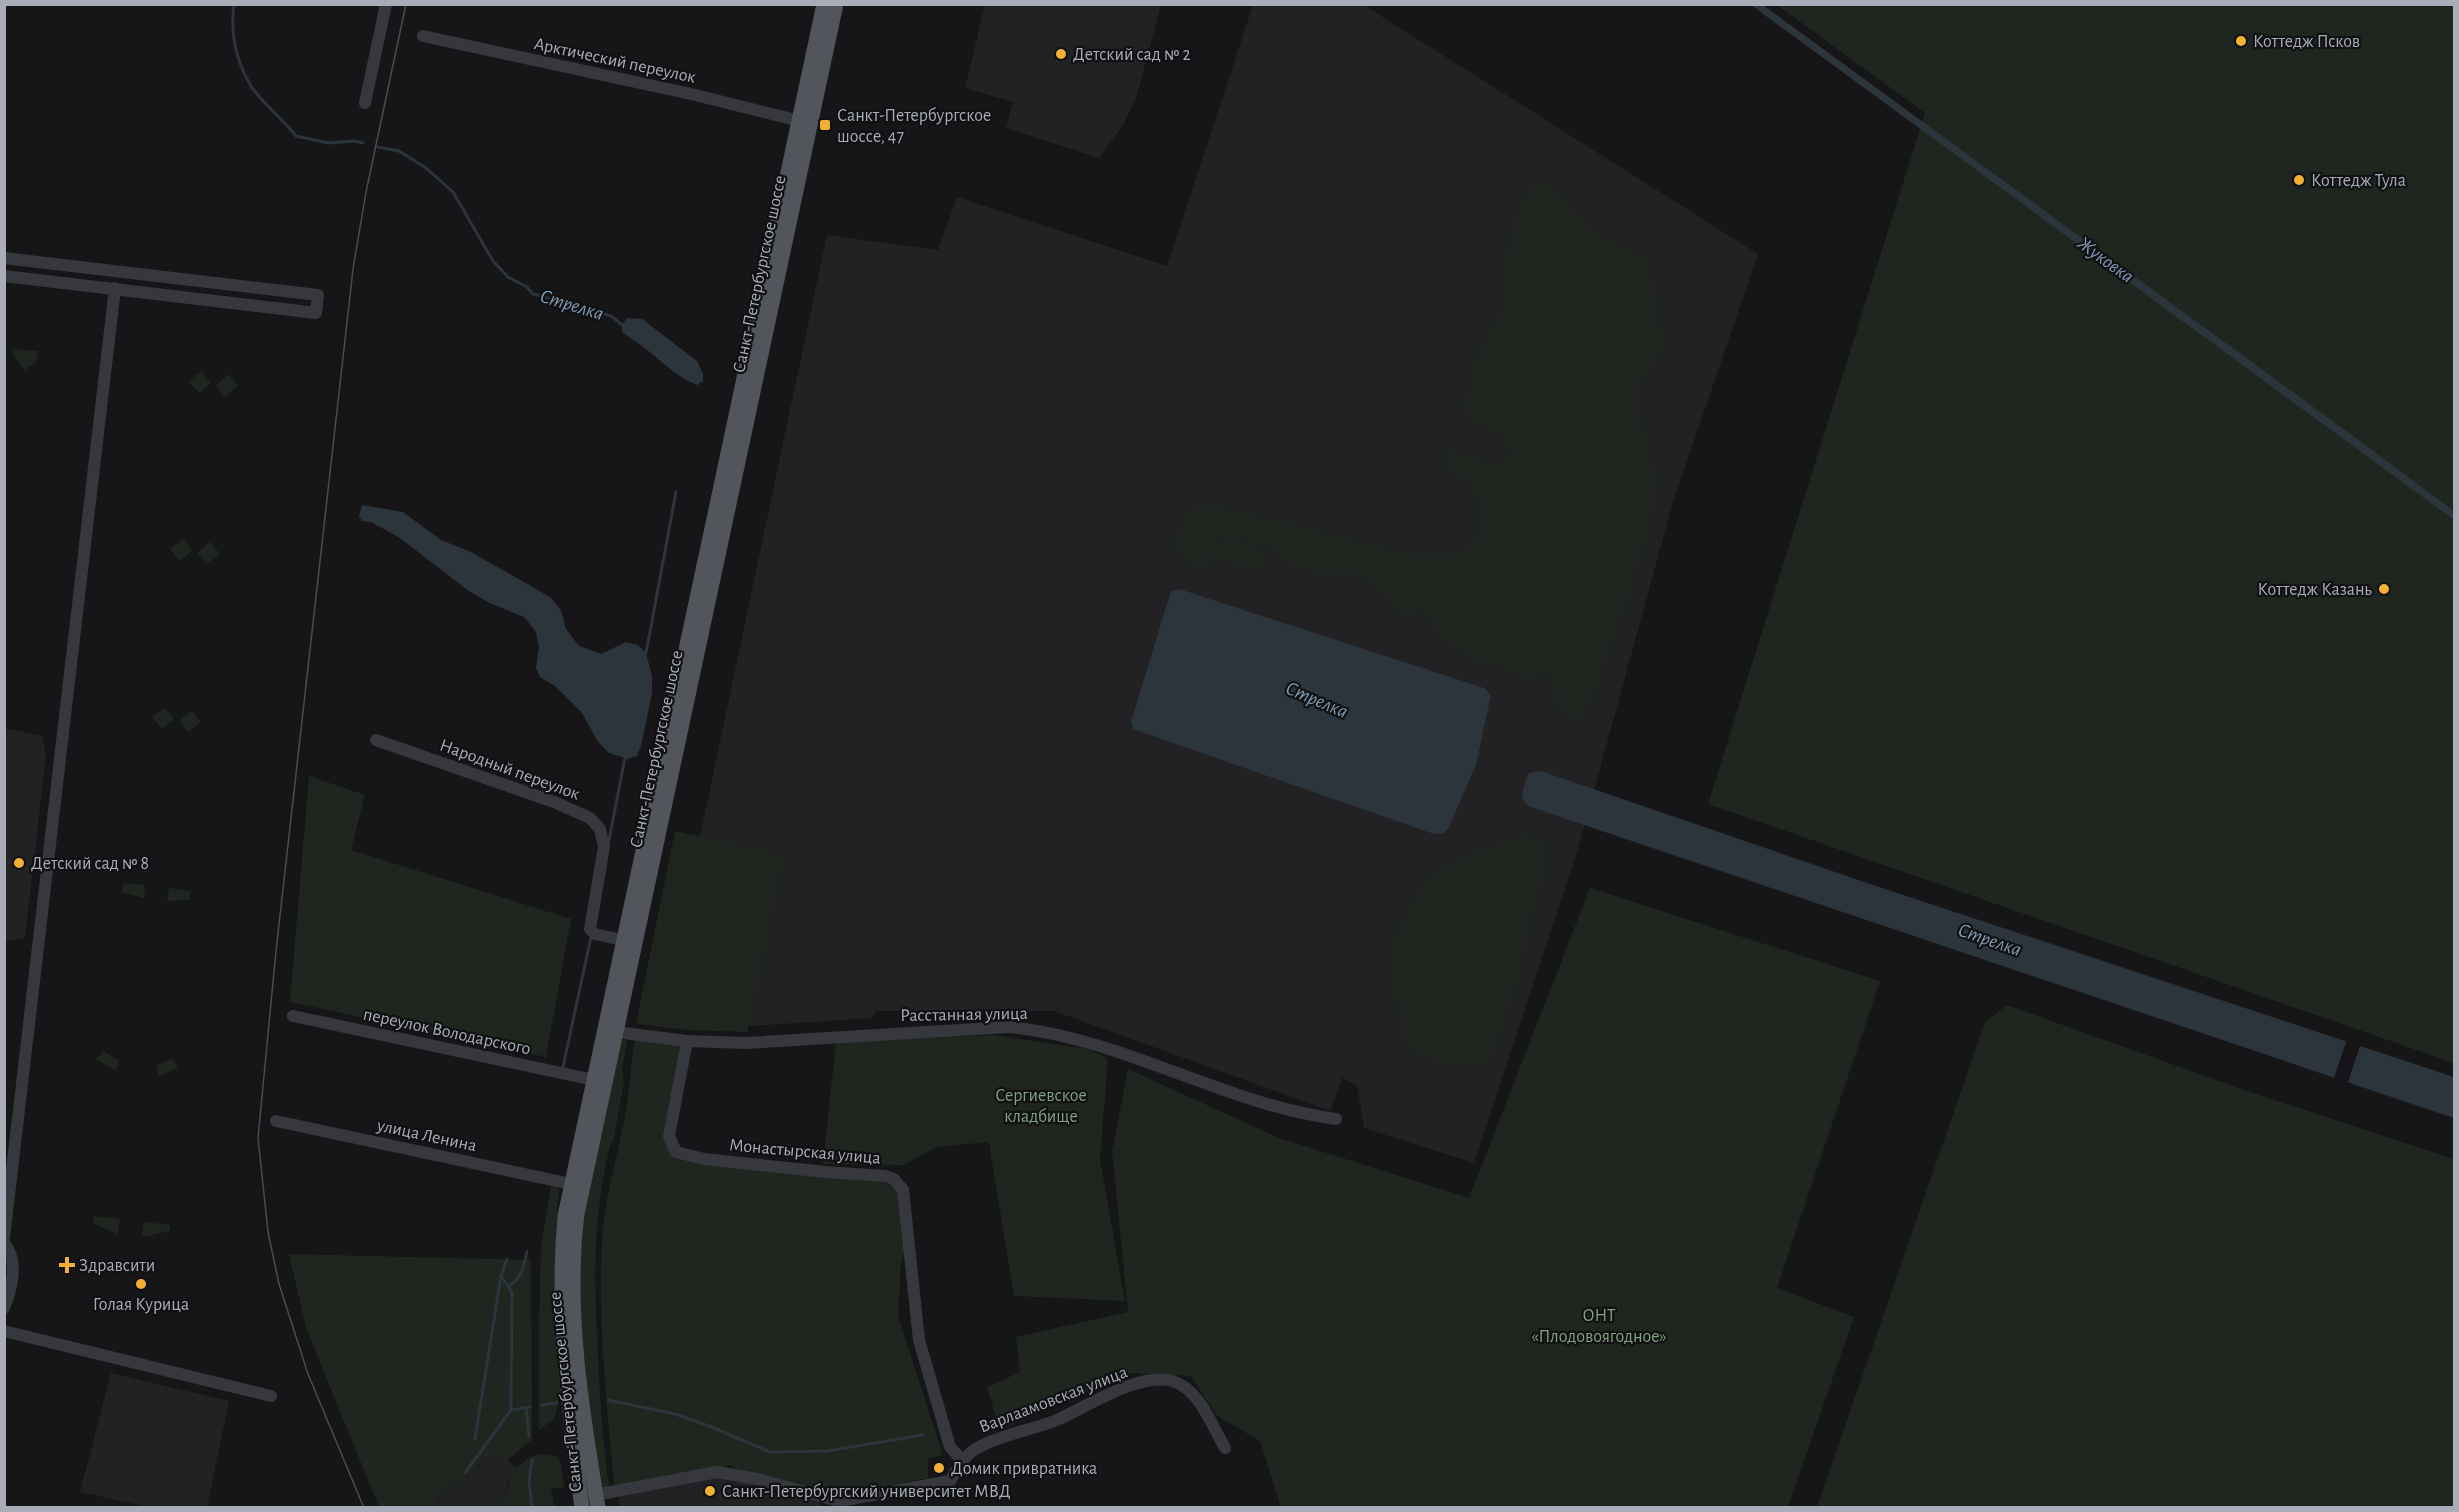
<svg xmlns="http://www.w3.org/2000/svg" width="2459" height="1512" font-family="'Alegreya Sans',sans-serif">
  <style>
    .built { fill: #222225 }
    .green { fill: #1e261f }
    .water { fill: #2c353c }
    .pier { fill: #161618 }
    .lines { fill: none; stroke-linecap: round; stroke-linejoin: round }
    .stream { stroke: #2c353c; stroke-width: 3 }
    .minor { stroke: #37383d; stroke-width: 12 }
    .major { stroke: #53555c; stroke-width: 15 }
    .tram { stroke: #4a4c52; stroke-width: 1.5 }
    .poi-dot { fill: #f2b134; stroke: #111113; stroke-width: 2 }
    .labels { text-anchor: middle; stroke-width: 4.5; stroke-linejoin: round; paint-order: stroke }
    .poi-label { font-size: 18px; fill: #a8adb8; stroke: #111113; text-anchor: start }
    .street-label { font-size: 18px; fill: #a8adb8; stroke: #111113 }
    .park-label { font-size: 18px; fill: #7fa381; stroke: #111113 }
    .water-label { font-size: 20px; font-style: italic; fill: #7f9bb3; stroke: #111113 }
  </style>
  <rect width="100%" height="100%" fill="#161618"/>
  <!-- built -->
  <g class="built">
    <polygon points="1362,4 1758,254 1673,502 1578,849 1474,1163 1364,1128 1357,1086 1342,1077 1331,1111 1054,1011 877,1011 872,1018 749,1026 661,1021 827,235 938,250 957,197 1167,266 1253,5"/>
    <polygon points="985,5 1161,5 1136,98 1124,123 1099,158 1006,128 1013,102 965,88"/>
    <polygon points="5,728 42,736 46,755 25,938 5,942"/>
    <polygon points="111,1373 229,1401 207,1507 148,1507 80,1492"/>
    <polygon points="486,1457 507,1460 517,1469 508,1482 503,1507 435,1508 446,1482 462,1484"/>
    <polygon points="716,1477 756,1485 791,1498 817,1498 823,1507 620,1508 618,1497"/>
  </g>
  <!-- green -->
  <g class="green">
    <polygon points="1777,5 2454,5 2454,1063 1708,804 1925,113"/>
    <path d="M1544,181L1560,193L1586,227L1631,250L1647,261L1654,283L1656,314L1662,336L1661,353L1638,386L1637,406L1656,476L1651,522L1623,612L1589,707L1580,717L1569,718L1557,709V688L1548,675L1519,677L1498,663L1473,660L1451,646L1421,611L1398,614L1385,595L1360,573L1312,572L1290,565L1276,550L1244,538L1226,537L1269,551L1262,573L1215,558L1222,537L1216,535L1211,561L1201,570L1181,558L1175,543L1191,507H1222L1415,555H1457L1477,540L1481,513L1471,481L1451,473L1444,458L1446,450C1470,452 1478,464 1502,466L1511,455L1505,437L1468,420L1464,403L1481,345L1497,325L1505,289L1508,246L1521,203L1532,184Z"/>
    <polygon points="13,349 38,351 36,362 25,370 13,354"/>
    <polygon points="201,371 211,383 199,393 189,381"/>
    <polygon points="229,374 238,386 225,397 216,385"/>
    <polygon points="183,539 192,551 180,561 170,549"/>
    <polygon points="210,542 220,554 207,564 197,553"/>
    <polygon points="164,707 174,719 162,729 152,717"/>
    <polygon points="192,710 201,722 188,733 179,721"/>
    <polygon points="309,776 365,795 351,850 571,919 546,1057 290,1002"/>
    <polygon points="675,831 784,855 747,1032 688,1030 636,1024"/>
    <path d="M1526,835L1547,841L1545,871L1532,909L1519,973L1501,1032L1485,1068C1455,1066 1428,1061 1403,1044L1402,1014L1388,981L1390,946L1408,910L1431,875L1474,852Z"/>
    <polygon points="123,883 145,885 144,898 122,892"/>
    <polygon points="169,888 191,891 190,900 167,901"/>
    <polygon points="1590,888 1880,981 1777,1288 1854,1317 1788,1507 1281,1507 1260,1441 1217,1416 1191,1376 1128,1373 1000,1430 987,1387 1020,1372 1016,1337 1128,1312 1112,1151 1128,1069 1279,1138 1469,1198"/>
    <polygon points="2007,1005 2247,1091 2454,1159 2454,1507 1817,1507 1985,1022"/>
    <polygon points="993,1035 1087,1049 1108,1058 1100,1160 1125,1301 1014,1296 989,1142 936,1147 904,1165 823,1164 836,1042"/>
    <path d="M635,1039L680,1044L666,1136L677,1158L880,1179L891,1184L899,1192L906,1245L901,1264L898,1316L943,1455L928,1458V1478L859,1491L820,1490L817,1486L812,1490L744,1471L733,1468L731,1465L614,1485C607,1403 596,1311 603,1229C607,1190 618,1154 625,1116C630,1091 630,1065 635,1039Z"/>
    <path d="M622,1040H627L622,1069L624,1081L614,1139L610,1146C592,1222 594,1278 598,1355C600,1399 603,1443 609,1486L600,1489L580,1338L579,1293L582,1224Z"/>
    <polygon points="104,1051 119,1061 115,1071 96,1059"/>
    <polygon points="173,1059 178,1068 159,1076 156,1065"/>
    <polygon points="551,1186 559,1188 556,1234 556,1325 561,1391 554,1419 539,1430 539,1323 541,1247"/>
    <polygon points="94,1216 120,1219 118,1234 96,1225 93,1223"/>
    <polygon points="144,1222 170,1225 170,1231 142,1237"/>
    <polygon points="289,1254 531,1260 532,1440 507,1460 486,1457 462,1484 446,1483 435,1507 379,1507 306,1328"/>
    <path d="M541,1454L557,1456L561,1464L564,1487L551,1489L554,1506H565L566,1507H503C508,1483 513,1460 541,1454Z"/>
  </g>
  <!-- water -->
  <g class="water">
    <polygon points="1751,5 1763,5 2360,441 2454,511 2454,520"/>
    <path d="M627,318L642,319L697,361L703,374V381L697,385C673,374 665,364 646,349C638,343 630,338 622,332V325Z"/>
    <polygon points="362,505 403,512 441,540 471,552 550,597 561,610 566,629 579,646 601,654 626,642 638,645 646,653 652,676 652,693 641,746 637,756 628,759 609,753 598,742 582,713 555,686 540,677 536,668 539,647 536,632 524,617 492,604 470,592 400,538 371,522 362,521 359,516"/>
    <polygon points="1179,589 1484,688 1491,695 1476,765 1449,827 1443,834 1431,833 1133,729 1131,722 1171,591"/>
    <path d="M1541,771L1867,883L2454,1077V1118L1528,806C1518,795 1524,786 1529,773Z"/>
  </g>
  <!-- pier -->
  <polygon class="pier" points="2347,1039 2361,1043 2347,1085 2333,1081"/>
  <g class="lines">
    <!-- stream -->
    <g class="stream">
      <path d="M234,4C230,34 236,61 251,86C262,103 283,119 296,136L328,143L354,141L363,143"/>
      <polyline points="378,147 399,151 426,168 453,192 493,261 508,277 527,287 533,294 555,300 564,299 586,309 611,316 625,327"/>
      <polyline points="646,653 676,492"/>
      <polyline points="608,845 625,758"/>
      <polyline points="563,1067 591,937"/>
      <polyline points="501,1276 512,1292 511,1410"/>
      <path d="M508,1286C522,1279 523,1267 527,1252"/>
      <polyline points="608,1400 675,1414 709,1426 770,1452 827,1451 923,1435"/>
      <polyline points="542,1405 557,1403"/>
      <polyline points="526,1408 529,1436"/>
      <polyline points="475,1439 501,1276 507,1259"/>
      <polyline points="532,1460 529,1480 532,1508"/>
      <polyline points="465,1473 511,1410 530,1407"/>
    </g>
    <!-- minor -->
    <g class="minor">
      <polyline points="423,36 691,94 800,121"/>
      <polyline points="365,103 386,4"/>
      <polyline points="4,258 318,295 316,313 4,276"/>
      <polyline points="376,740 554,802 590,818 600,829 604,847 590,929 595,934 622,940"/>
      <polyline points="293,1016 594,1080"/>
      <path d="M616,1032L687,1041L746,1043L1009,1027C1123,1038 1223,1104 1336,1119"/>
      <polyline points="687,1041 669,1136 676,1152 704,1159 826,1172 886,1176 894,1179 903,1190 919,1340 950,1447 963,1461"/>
      <polyline points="276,1121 571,1184"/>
      <polyline points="4,1238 115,288"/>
      <path d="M4,1243C19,1260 12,1289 4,1308"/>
      <polyline points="4,1331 271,1396"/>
      <path d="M595,1495L717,1472L757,1479L839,1501L950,1481C958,1468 965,1454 979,1447C1003,1434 1032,1430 1057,1420C1086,1407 1139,1372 1172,1381C1199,1388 1212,1426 1225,1448"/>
    </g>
    <!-- major -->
    <g class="major">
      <path d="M582,1508C569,1410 556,1314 565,1216L824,4"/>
      <path d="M598,1508C582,1413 565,1309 577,1214L836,4"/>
    </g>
    <!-- tram -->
    <polyline class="tram" points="364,1508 308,1374 279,1284 268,1232 258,1138 276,951 353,269 366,192 406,4"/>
  </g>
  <!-- markers -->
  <g class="poi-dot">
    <circle cx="2241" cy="41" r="6"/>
    <circle cx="1061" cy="54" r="6"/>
    <rect x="819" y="119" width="12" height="12" rx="3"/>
    <circle cx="2299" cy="180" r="6"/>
    <circle cx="2384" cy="589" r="6"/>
    <circle cx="19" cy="863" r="6"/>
    <path d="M64 1256h6v6h6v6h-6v6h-6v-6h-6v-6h6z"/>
    <circle cx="141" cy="1284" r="6"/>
    <circle cx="939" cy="1468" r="6"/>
    <circle cx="710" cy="1491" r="6"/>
  </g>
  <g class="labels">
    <!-- poi labels -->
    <g class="poi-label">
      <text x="2253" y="47">Коттедж Псков</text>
      <text x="1073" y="60">Детский сад № 2</text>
      <text x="837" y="121">Санкт-Петербургское<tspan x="837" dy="21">шоссе, 47</tspan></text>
      <text x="2311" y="186">Коттедж Тула</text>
      <text x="2372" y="595" text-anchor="end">Коттедж Казань</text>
      <text x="31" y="869">Детский сад № 8</text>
      <text x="79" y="1271">Здравсити</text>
      <text x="141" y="1310" text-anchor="middle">Голая Курица</text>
      <text x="951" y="1474">Домик привратника</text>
      <text x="722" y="1497">Санкт-Петербургский университет МВД</text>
    </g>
    <!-- street labels -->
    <g class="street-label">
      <text transform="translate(615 60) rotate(12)" y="6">Арктический переулок</text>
      <text transform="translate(759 274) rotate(-78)" y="6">Санкт-Петербургское шоссе</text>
      <text transform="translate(656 749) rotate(-78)" y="6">Санкт-Петербургское шоссе</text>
      <text transform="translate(510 769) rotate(20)" y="6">Народный переулок</text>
      <text transform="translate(964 1014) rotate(-1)" y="6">Расстанная улица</text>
      <text transform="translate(447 1031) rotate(12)" y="6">переулок Володарского</text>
      <text transform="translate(427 1135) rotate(12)" y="6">улица Ленина</text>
      <text transform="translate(805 1151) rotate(5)" y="6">Монастырская улица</text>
      <text transform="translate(565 1392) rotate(-96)" y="6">Санкт-Петербургское шоссе</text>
      <text transform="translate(1053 1399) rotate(-21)" y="6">Варлаамовская улица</text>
    </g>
    <!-- park labels -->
    <g class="park-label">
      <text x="1041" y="1101">Сергиевское<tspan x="1041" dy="21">кладбище</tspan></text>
      <text x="1599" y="1321">ОНТ<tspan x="1599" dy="21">«Плодовоягодное»</tspan></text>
    </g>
    <!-- water labels -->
    <g class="water-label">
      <text transform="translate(2106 259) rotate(36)" y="7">Жуковка</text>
      <text transform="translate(572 304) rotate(17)" y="7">Стрелка</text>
      <text transform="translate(1317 699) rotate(23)" y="7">Стрелка</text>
      <text transform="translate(1990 939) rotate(19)" y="7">Стрелка</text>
    </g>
  </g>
  <!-- border -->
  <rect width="2459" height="1512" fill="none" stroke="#a8adb8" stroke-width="12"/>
</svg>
